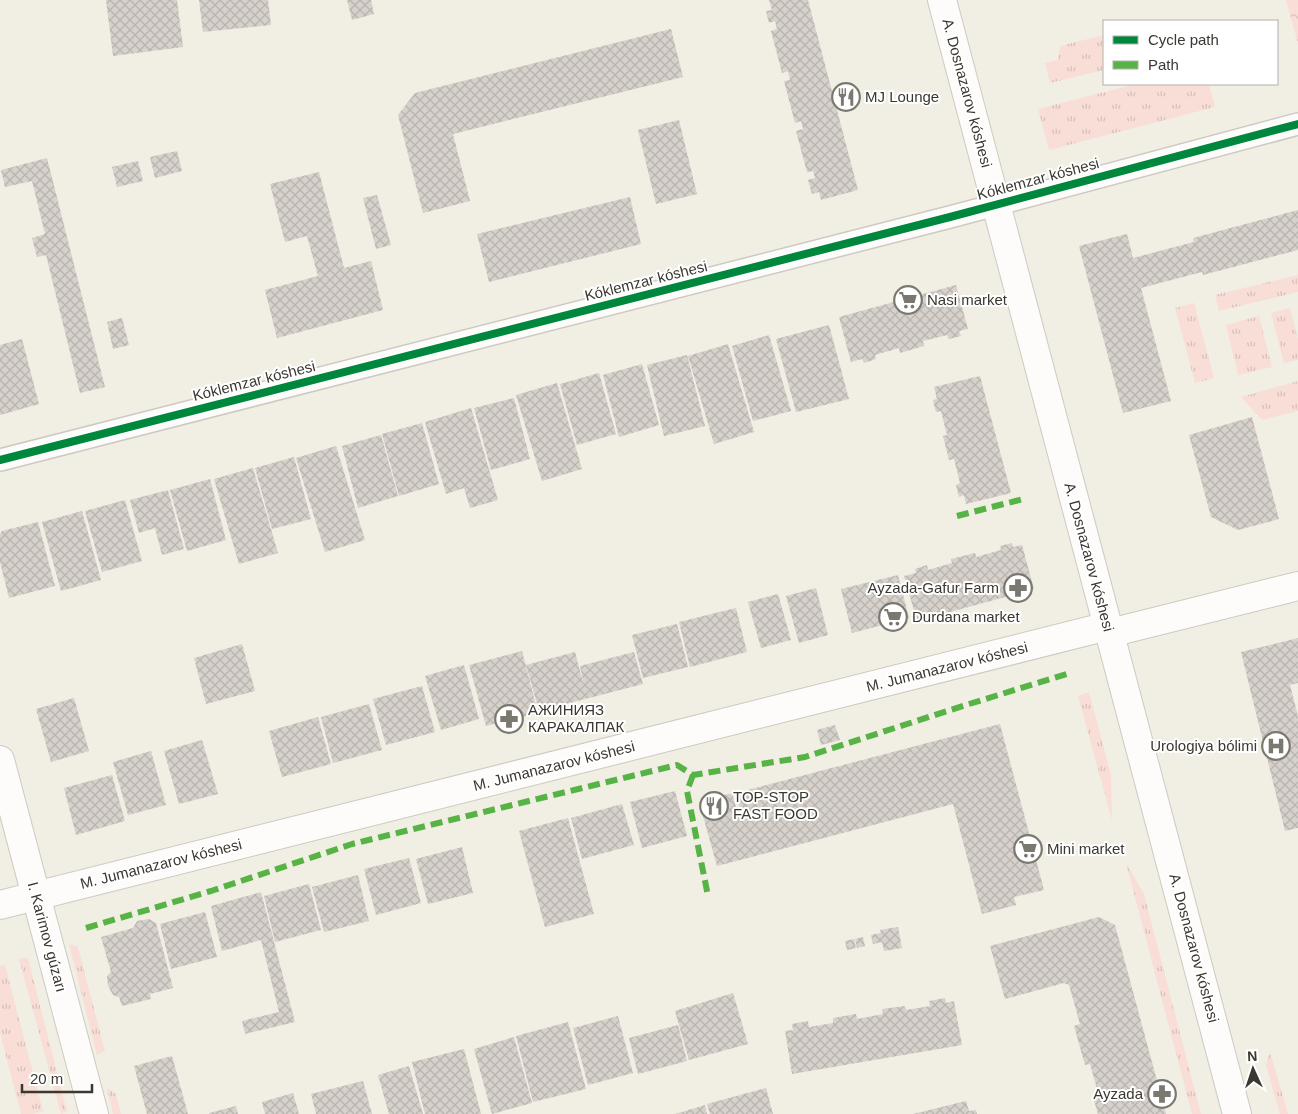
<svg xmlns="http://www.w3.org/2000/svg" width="1298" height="1114" font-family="Helvetica,sans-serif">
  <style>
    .grass { fill: url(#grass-tufts) }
    .forest { fill: url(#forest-crowns) }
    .building { fill: url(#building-cross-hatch) }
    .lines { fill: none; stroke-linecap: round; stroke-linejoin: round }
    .minor-casing { stroke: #cccac2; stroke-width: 24 }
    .secondary-casing { stroke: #cccac2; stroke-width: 30 }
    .minor { stroke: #fdfcfb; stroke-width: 21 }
    .secondary { stroke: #fdfcfb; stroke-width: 28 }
    .quiet { stroke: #57b346; stroke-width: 6; stroke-dasharray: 12 6; stroke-linecap: butt }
    .cycleway-casing { stroke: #fff; stroke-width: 11 }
    .cycleway { stroke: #00873e; stroke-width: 8 }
    .labels { text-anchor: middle; stroke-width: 4; stroke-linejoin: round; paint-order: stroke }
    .street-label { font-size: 15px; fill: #3b3831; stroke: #fff }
    .poi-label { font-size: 15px; fill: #3b3831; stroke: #fff; text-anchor: start }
  </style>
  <defs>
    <pattern id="grass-tufts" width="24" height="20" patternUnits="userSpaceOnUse" patternTransform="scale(1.25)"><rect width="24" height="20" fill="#f8ded6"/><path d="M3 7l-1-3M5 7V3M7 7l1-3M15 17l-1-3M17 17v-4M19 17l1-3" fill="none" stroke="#d6bfb8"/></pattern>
    <pattern id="forest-crowns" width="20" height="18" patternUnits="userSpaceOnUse" patternTransform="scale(1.25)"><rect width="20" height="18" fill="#f8ded6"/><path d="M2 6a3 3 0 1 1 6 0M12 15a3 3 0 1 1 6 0" fill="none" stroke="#d6bfb8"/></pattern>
    <pattern id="building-cross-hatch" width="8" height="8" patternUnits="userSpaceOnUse" patternTransform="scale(1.25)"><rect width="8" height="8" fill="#d6d1cb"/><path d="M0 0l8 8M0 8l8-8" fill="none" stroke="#b9b4af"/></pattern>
  </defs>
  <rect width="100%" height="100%" fill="#f1eee4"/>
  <!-- grass -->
  <g class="grass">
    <polygon points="1104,35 1104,70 1050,83 1045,63 1058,60 1060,46"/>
    <polygon points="1136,84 1209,84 1215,107 1049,150 1038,109"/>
    <polygon points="1298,275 1298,292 1219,311 1215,295"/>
    <polygon points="1194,303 1214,378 1195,383 1175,308"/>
    <polygon points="1290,308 1298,339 1298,360 1284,363 1271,313"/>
    <polygon points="1259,316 1272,367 1238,375 1226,325"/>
    <polygon points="1298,381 1298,411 1262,420 1241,397"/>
    <polygon points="1089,692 1111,775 1112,820 1078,696"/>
    <polygon points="1126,863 1144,894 1201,1114 1192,1114"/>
    <polygon points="69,944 78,947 105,1051 97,1055"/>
    <polygon points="28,958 67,1112 61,1114 19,959"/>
    <polygon points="5,965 43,1111 32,1114 21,1114 0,1033 0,966"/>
    <polygon points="1270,1052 1288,1114 1280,1114 1266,1065"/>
    <polygon points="107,1088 116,1094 121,1114 113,1114"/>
  </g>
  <!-- forest -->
  <polygon class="forest" points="1286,0 1298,0 1298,43"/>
  <!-- building -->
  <g class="building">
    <polygon points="106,0 177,0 183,47 113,56"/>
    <polygon points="199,0 268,0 271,25 203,32"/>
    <polygon points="347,0 371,0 374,14 352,20"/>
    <polygon points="769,0 808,0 858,190 821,200 819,192 812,194 808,180 815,178 814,174 813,171 807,172 796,131 803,129 801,121 795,123 784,81 790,80 788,71 782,73 771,31 777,29 775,21 769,23 766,11 772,10"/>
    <polygon points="671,29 683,77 453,134 470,201 423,213 398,115 415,93"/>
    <polygon points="679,120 697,194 656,204 638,130"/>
    <polygon points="177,151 182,171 155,178 150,157"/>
    <polygon points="47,158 105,387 80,393 46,255 37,257 32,238 45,234 32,181 5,187 1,170"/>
    <polygon points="138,161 143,181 117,187 112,167"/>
    <polygon points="319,172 344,268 371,261 383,310 277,338 265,290 318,276 307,236 285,242 270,184"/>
    <polygon points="377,195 391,245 376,249 363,198"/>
    <polygon points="630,197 641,244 489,282 477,234"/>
    <polygon points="1298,210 1298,250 1203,275 1202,272 1141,288 1171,401 1123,413 1079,246 1127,234 1133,258 1194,242 1193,238"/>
    <polygon points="956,285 968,329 959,331 961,336 949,339 947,335 923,341 924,346 900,353 899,348 875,355 876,359 864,363 862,359 851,362 839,317"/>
    <polygon points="122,318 129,345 113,349 107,322"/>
    <polygon points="829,325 849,399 796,412 776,339"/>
    <polygon points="769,335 791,411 753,421 732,346"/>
    <polygon points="22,339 39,404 0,415 0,345"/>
    <polygon points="728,344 754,432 714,444 688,356"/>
    <polygon points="687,355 705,426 664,436 647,365"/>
    <polygon points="642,364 659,425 619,437 603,375"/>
    <polygon points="599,373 616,434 577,445 560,384"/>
    <polygon points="980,376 1011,493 966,504 964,495 959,497 956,485 960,483 954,459 949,460 943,436 947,435 941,411 936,412 933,400 937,399 934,387"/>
    <polygon points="557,383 582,469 542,481 516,395"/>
    <polygon points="514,398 530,459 491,470 474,408"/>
    <polygon points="471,408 498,500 470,508 464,488 446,494 425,422"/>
    <polygon points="1252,417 1279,519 1238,530 1211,517 1189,435"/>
    <polygon points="422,423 439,484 399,496 382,434"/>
    <polygon points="381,435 398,496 358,508 342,446"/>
    <polygon points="336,446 365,540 325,552 296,458"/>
    <polygon points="294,457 311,519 272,529 255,468"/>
    <polygon points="253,468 278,553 239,564 214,479"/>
    <polygon points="210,479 226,540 187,551 170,490"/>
    <polygon points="168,490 184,549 162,555 155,528 139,533 130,500"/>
    <polygon points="125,500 142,561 102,572 85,511"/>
    <polygon points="82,511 101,580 61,591 42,522"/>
    <polygon points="38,522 55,586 9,598 0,562 0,534 2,531"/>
    <polygon points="1012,543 1013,547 1022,545 1034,589 917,621 904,576 916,573 915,569 927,565 928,570 952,563 951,559 975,553 976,557 1001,550 1000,546"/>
    <polygon points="898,575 909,618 852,633 841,589"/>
    <polygon points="816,588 828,635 799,643 786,596"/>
    <polygon points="778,594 791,640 761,648 748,602"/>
    <polygon points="736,608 747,652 690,667 679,622"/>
    <polygon points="677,624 688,667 643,678 632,635"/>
    <polygon points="1298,638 1298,683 1290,685 1298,716 1298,828 1285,831 1241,652"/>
    <polygon points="242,644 255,691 206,704 194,658"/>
    <polygon points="522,651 538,713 486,726 469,665"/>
    <polygon points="575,652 584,686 580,666 634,652 643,684 539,711 526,665"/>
    <polygon points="464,665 479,719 441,730 425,676"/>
    <polygon points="422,686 435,732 386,745 373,699"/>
    <polygon points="74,698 89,751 51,762 36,709"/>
    <polygon points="369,704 382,750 333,763 321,717"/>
    <polygon points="318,717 331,764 282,777 269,731"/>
    <polygon points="1000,724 1044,890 1014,897 1016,905 982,914 953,804 717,866 699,802 732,793 740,821 743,821 736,793"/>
    <polygon points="835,725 840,740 821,745 817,730"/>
    <polygon points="202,740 218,794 179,804 164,751"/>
    <polygon points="151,751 166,805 128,815 113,762"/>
    <polygon points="112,775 125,821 76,835 64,788"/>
    <polygon points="675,791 687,836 642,848 630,802"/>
    <polygon points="622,804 634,845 582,859 571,818"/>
    <polygon points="568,818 594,914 545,927 519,831"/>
    <polygon points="462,847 473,893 428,904 416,859"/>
    <polygon points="409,858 421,903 376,915 364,869"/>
    <polygon points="358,875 369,921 324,932 312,887"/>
    <polygon points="309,884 321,930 275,942 264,896"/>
    <polygon points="261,892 295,1022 245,1034 242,1021 279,1012 261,940 222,951 211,906"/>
    <polygon points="205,912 217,957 171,969 160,924"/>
    <polygon points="1099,917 1115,925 1166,1114 1098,1114 1093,1097 1099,1096 1090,1064 1085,1065 1074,1026 1080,1024 1069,985 1064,983 1005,999 990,946"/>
    <polygon points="149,919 156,923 173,988 150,994 151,999 122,1006 119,997 113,995 108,986 107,976 111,972 101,937 133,928 137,921"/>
    <polygon points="898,927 902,948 884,951 882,942 873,944 871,935 881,933 880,930"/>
    <polygon points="863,937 865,946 857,948 855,939"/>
    <polygon points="854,939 856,948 847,950 845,941"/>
    <polygon points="733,993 748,1044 689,1060 675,1011"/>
    <polygon points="945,998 946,1003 954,1001 962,1045 792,1074 785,1031 793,1030 792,1024 808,1021 809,1027 833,1023 833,1018 856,1014 857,1019 883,1014 882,1009 905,1006 906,1010 930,1006 929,1001"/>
    <polygon points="618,1016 633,1073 588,1085 573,1028"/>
    <polygon points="568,1022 586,1089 533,1102 516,1036"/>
    <polygon points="678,1025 687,1061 638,1074 629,1038"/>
    <polygon points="514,1037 532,1103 492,1114 474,1049"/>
    <polygon points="464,1049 481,1114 425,1114 412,1062"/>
    <polygon points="172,1056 188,1114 147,1114 134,1066"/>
    <polygon points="409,1066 423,1114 389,1114 378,1075"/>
    <polygon points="363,1081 372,1114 316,1114 311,1094"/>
    <polygon points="766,1088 773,1114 710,1114 707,1104"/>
    <polygon points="293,1093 299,1114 265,1114 262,1102"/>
    <polygon points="966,1101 969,1111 976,1110 977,1114 913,1114"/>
    <polygon points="705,1105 707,1114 675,1114"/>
    <polygon points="236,1106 238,1114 209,1114 209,1113"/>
  </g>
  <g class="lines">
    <defs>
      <polyline id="minor" points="0,460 950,217 1298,124"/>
      <g id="secondary">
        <polyline points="942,0 1237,1114"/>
        <polyline points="1110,633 1298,586"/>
        <polyline points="0,760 94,1114"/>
        <polyline points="0,905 1108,626"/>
      </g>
    </defs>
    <!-- minor casing -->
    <use href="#minor" class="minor-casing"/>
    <!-- secondary casing -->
    <use href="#secondary" class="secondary-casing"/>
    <!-- minor -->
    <use href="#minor" class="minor"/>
    <!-- secondary -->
    <use href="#secondary" class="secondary"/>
    <!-- quiet -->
    <g class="quiet">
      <polyline points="957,516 1023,499"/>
      <polyline points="693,775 687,791 708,896"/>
      <polyline points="86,928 211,891 352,844 677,765 693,775 805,757 969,704 1067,674"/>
    </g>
    <defs>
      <polyline id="cycleway" points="0,460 950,217 1298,124"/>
    </defs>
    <!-- cycleway casing -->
    <use href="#cycleway" class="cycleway-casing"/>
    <!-- cycleway -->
    <use href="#cycleway" class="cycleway"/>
  </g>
  <!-- icons -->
  <defs>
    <symbol id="restaurant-ring" viewBox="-11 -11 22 22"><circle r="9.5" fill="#fff" stroke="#7b7870" stroke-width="1.5"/><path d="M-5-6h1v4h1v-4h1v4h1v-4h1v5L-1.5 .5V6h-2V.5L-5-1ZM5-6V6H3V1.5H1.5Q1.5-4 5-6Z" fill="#7b7870"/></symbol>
    <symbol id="supermarket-ring" viewBox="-11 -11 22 22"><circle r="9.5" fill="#fff" stroke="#7b7870" stroke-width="1.5"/><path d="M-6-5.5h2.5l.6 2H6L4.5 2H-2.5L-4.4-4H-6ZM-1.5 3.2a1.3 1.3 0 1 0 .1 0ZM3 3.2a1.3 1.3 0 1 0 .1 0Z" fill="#7b7870"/></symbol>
    <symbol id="pharmacy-ring" viewBox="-11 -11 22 22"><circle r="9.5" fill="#fff" stroke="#7b7870" stroke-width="1.5"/><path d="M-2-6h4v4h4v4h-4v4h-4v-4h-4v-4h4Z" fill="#7b7870"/></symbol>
    <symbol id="hospital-ring" viewBox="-11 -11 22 22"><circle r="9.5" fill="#fff" stroke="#7b7870" stroke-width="1.5"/><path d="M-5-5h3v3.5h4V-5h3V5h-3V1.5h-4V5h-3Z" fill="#7b7870"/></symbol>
  </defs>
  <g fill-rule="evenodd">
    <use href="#restaurant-ring" x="830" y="81" width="32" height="32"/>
    <use href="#supermarket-ring" x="892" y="284" width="32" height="32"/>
    <use href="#pharmacy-ring" x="1002" y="572" width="32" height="32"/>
    <use href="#supermarket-ring" x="877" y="601" width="32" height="32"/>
    <use href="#pharmacy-ring" x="493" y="703" width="32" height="32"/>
    <use href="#hospital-ring" x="1260" y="730" width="32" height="32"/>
    <use href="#restaurant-ring" x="698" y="790" width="32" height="32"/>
    <use href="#supermarket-ring" x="1012" y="833" width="32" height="32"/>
    <use href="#pharmacy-ring" x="1146" y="1078" width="32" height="32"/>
  </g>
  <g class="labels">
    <!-- street labels -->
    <g class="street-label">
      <text transform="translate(967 93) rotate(75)" y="5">A. Dosnazarov kóshesi</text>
      <text transform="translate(1038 179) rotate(-15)" y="5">Kóklemzar kóshesi</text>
      <text transform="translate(646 281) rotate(-14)" y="5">Kóklemzar kóshesi</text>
      <text transform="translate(254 381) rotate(-14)" y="5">Kóklemzar kóshesi</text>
      <text transform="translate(1089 557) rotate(75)" y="5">A. Dosnazarov kóshesi</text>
      <text transform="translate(947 667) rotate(-14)" y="5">M. Jumanazarov kóshesi</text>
      <text transform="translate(554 766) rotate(-14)" y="5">M. Jumanazarov kóshesi</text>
      <text transform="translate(161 864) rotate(-14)" y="5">M. Jumanazarov kóshesi</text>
      <text transform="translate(47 937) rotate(75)" y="5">I. Karimov gúzarı</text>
      <text transform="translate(1194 948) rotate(75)" y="5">A. Dosnazarov kóshesi</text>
    </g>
    <!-- poi labels -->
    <g class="poi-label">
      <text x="865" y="102">MJ Lounge</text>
      <text x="927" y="305">Nasi market</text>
      <text x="999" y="593" text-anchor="end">Ayzada-Gafur Farm</text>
      <text x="912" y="622">Durdana market</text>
      <text x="528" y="715">АЖИНИЯЗ<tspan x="528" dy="17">КАРАКАЛПАК</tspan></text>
      <text x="1257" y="751" text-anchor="end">Urologiya bólimi</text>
      <text x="733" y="802">TOP-STOP<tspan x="733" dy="17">FAST FOOD</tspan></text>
      <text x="1047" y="854">Mini market</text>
      <text x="1143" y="1099" text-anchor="end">Ayzada</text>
    </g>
  </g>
  <!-- legend -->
  <rect x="1103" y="20" width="175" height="65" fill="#ffffff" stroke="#b1afad"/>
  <rect x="1113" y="36" width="25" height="8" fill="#00873e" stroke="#b1afad"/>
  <text x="1148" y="45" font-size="15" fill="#3b3831">Cycle path</text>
  <rect x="1113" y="61" width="25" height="8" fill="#57b346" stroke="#b1afad"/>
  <text x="1148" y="70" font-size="15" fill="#3b3831">Path</text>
  <!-- north arrow -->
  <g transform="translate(1253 1069) rotate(357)" stroke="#ffffff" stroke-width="4" paint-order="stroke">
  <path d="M0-4L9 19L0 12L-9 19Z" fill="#3b3831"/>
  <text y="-8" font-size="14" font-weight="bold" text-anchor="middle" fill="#3b3831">N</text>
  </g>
  <!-- scale -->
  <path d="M22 1084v8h70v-8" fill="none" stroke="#3b3831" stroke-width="2.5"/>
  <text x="30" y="1084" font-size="15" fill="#3b3831" stroke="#ffffff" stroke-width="4" paint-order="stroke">20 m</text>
</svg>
